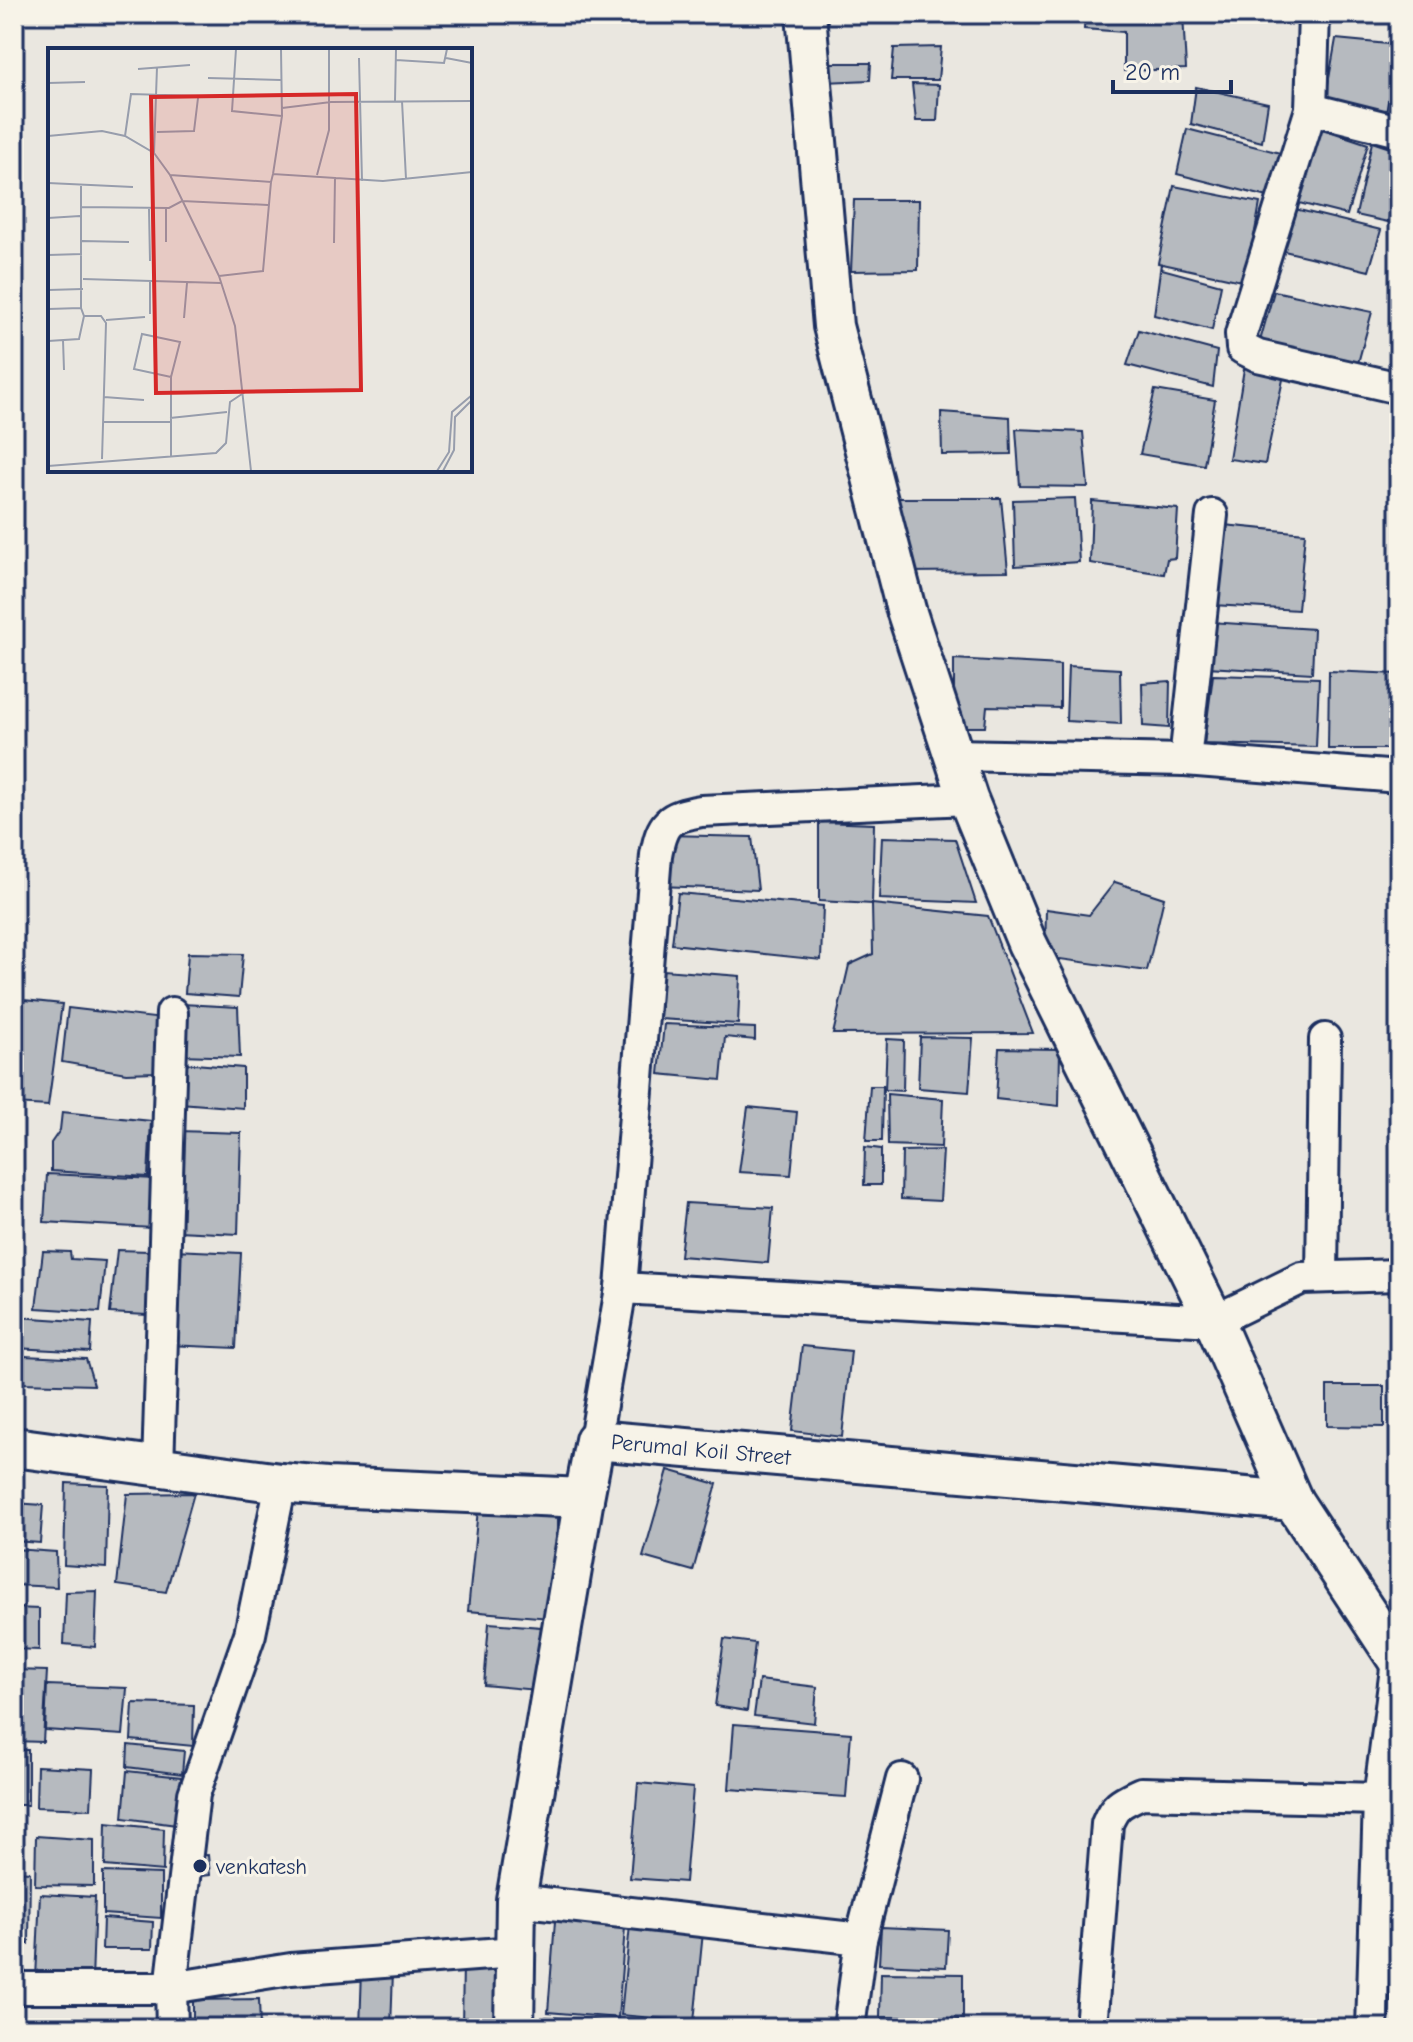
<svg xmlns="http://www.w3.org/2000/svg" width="1413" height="2042" font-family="'Comic Neue',sans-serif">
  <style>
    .building { fill: #b6babf; stroke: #1b2f5e; stroke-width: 2 }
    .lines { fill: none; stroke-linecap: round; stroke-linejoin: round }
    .minor-casing { stroke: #1b2f5e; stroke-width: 36 }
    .tertiary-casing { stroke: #1b2f5e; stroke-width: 44 }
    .minor { stroke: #f7f3e8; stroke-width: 30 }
    .tertiary { stroke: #f7f3e8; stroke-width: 38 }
    .poi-dot { fill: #1b2f5e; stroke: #f7f3e8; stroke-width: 3 }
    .labels { text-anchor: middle; stroke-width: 6; stroke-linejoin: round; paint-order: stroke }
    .street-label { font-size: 22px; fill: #1b2f5e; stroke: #f7f3e8 }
    .poi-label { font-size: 22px; fill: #1b2f5e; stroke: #f7f3e8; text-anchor: start }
    .inset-road { fill: none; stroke: #979dac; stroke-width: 2 }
    .view { fill: #d62828; fill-opacity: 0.15; stroke: #d62828; stroke-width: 4 }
    .inset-edge { fill: none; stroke: #1b2f5e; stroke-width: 4 }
  </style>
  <rect width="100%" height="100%" fill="#eae7e0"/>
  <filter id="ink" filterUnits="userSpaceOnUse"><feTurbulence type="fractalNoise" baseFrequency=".0125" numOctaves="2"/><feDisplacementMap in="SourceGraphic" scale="16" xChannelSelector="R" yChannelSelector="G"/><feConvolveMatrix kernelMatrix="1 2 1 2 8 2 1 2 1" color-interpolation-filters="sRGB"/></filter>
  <g filter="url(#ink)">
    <!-- building -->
    <g class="building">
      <polygon points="1085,14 1183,14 1186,69 1124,71 1124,32 1084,29"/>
      <polygon points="1336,39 1398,45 1386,113 1325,101"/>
      <polygon points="941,47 938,80 891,80 894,48"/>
      <polygon points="827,63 871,63 870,80 825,82"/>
      <polygon points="912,84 939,85 937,121 916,121"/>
      <polygon points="1196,87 1268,103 1262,142 1191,124"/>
      <polygon points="1314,126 1368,144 1347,215 1295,202"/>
      <polygon points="1187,129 1284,154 1272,198 1177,174"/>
      <polygon points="1372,142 1399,151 1399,177 1388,222 1356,215"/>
      <polygon points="1174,186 1260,203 1246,282 1158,263"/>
      <polygon points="854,200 919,200 918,270 851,271"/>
      <polygon points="1295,209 1381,230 1369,271 1284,251"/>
      <polygon points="1161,263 1162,269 1221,285 1212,330 1154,315"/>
      <polygon points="1274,291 1372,312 1358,363 1260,341"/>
      <polygon points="1139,330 1217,351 1213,387 1127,365"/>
      <polygon points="1245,363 1285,370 1265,464 1229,459"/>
      <polygon points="1155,390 1215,400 1204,465 1140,454"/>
      <polygon points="941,412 1010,417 1011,454 942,455"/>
      <polygon points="1016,429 1083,432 1088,487 1020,486"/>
      <polygon points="898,498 1001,498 1008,571 907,572"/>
      <polygon points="1075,498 1079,562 1015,566 1013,500"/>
      <polygon points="1092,501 1178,509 1175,558 1167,559 1164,574 1090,563"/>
      <polygon points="1224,525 1305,533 1298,610 1213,605"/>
      <polygon points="1210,622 1314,629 1312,673 1207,667"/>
      <polygon points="954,659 1060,665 1060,708 987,706 985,727 954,727"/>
      <polygon points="1068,666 1120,669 1121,724 1066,721"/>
      <polygon points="1329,671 1399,674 1399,749 1328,749"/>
      <polygon points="1213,675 1319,678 1316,747 1204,744"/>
      <polygon points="1170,681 1169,728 1143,726 1142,683"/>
      <polygon points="819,822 874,824 872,904 819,901"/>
      <polygon points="667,835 752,837 758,890 660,886"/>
      <polygon points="882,837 955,839 976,903 879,899"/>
      <polygon points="1115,882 1164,898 1147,971 1045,957 1046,909 1089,915"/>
      <polygon points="678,893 823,906 821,960 672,944"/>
      <polygon points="872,904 988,916 1033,1033 833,1034 849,965 873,954"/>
      <polygon points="188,953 243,954 239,997 185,993"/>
      <polygon points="663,970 740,976 738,1024 660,1019"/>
      <polygon points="14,999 62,1004 48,1106 14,1104"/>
      <polygon points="182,1004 238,1007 240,1057 181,1055"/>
      <polygon points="68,1008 163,1019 154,1072 126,1073 62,1062"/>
      <polygon points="664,1024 755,1028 755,1040 725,1037 721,1080 659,1074"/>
      <polygon points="920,1037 973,1038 969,1092 918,1088"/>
      <polygon points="887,1039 904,1040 903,1091 885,1090"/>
      <polygon points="999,1048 1060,1049 1059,1106 996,1099"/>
      <polygon points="182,1063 243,1068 243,1108 180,1103"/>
      <polygon points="870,1086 883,1086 882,1141 866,1141"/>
      <polygon points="887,1094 943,1099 941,1147 888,1145"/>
      <polygon points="748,1107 797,1112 791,1175 739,1172"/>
      <polygon points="62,1112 151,1121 148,1177 51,1171 51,1143 60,1130"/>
      <polygon points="179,1131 241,1133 238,1234 178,1231"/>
      <polygon points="865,1147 881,1149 881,1185 864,1185"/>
      <polygon points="943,1150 940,1201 901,1199 902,1151"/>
      <polygon points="47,1174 157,1179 153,1228 44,1222"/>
      <polygon points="686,1203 773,1208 768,1263 680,1256"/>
      <polygon points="117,1250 149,1251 147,1315 110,1313"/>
      <polygon points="173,1250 241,1253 236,1348 168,1345"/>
      <polygon points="43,1251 70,1252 71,1259 105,1261 100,1312 36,1308"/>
      <polygon points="17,1317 92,1322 90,1352 15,1348"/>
      <polygon points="802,1346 851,1351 842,1437 792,1431"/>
      <polygon points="24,1356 86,1359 94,1385 21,1383"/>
      <polygon points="1327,1386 1384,1386 1384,1427 1327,1426"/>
      <polygon points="668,1470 717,1484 693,1571 643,1557"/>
      <polygon points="66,1483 108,1485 106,1568 64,1565"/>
      <polygon points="194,1493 166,1592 117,1585 127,1494"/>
      <polygon points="14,1503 43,1505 40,1543 14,1541"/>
      <polygon points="478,1509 558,1516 550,1618 468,1611"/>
      <polygon points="14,1549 56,1552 57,1587 14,1585"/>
      <polygon points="97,1591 95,1647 64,1644 66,1592"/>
      <polygon points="14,1608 39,1609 39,1650 14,1649"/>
      <polygon points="489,1623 541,1627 536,1690 484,1685"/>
      <polygon points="724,1639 755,1643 747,1711 715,1706"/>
      <polygon points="14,1670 47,1671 43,1742 14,1741"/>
      <polygon points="759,1680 817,1687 814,1723 754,1716"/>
      <polygon points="47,1685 127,1688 123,1735 45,1730"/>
      <polygon points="133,1703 194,1705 193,1746 131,1740"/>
      <polygon points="734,1724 851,1733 846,1797 729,1789"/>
      <polygon points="128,1745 184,1751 182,1774 127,1767"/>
      <rect x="14" y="1750" width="14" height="55"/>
      <polygon points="37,1766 93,1769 91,1809 36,1807"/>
      <polygon points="127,1771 181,1777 177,1825 123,1818"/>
      <polygon points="638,1783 693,1788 685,1882 630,1878"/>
      <polygon points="106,1823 164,1829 163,1871 105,1866"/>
      <polygon points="36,1836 94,1840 94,1886 35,1885"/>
      <polygon points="208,1855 210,1875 191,1877 190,1856"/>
      <polygon points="14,1871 30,1872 29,1944 14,1944"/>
      <polygon points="103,1872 161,1874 161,1918 103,1914"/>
      <polygon points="40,1894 95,1897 92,1981 36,1978"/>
      <polygon points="103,1918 153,1922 152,1949 102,1949"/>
      <polygon points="555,1921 625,1927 618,2018 548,2012"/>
      <polygon points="630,1925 703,1932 694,2022 621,2015"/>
      <polygon points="881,1927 948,1930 946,1967 879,1964"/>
      <polygon points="463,1961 499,1961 497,2028 462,2028"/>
      <polygon points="362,1970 393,1971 391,2028 360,2028"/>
      <polygon points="881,1973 963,1974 963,2019 880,2017"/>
      <polygon points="259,1999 260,2028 193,2028 193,2000"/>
      <polygon points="546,2017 612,2022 612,2028 546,2028"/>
    </g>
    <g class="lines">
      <defs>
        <g id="minor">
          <polyline points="1314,14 1311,109 1241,334 1242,348 1258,356 1399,388"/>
          <polyline points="1311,109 1399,131"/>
          <polyline points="953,755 1185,760 1399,777"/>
          <polyline points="1185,760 1212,515"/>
          <polyline points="1322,1277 1325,1039"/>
          <polyline points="621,1288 1214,1321 1302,1278 1399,1275"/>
          <path d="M595,1440L621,1288L656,855C662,822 668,817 701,811L968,799"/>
          <polyline points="158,1468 172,1013"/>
          <polyline points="516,1900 861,1939 849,2028"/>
          <polyline points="861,1939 902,1779"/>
          <polyline points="14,1988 171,1988 291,1969 515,1952"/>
          <polyline points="172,2028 171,1988 194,1794 250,1634 281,1483"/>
          <path d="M1091,2028L1107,1824C1115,1804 1122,1802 1141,1793L1379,1799"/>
          <polyline points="1372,2028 1379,1799 1397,1661"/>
        </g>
        <g id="tertiary">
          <polyline points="806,14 833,326 906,610 968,799 1027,943 1214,1321 1293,1501 1399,1662"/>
          <polyline points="14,1447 281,1483 328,1487 584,1498 595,1440 1293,1501"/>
          <polyline points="514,2028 516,1900 584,1498"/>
        </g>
      </defs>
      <!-- minor casing -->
      <use href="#minor" class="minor-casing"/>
      <!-- tertiary casing -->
      <use href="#tertiary" class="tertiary-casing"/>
      <!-- minor -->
      <use href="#minor" class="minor"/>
      <!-- tertiary -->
      <use href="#tertiary" class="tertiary"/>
    </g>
  </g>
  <!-- markers -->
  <circle class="poi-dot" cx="200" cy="1866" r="8"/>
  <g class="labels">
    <!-- street labels -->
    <g class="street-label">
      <text transform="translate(701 1449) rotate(5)" y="8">Perumal Koil Street</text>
    </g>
    <!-- poi labels -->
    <g class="poi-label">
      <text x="216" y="1874">venkatesh</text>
    </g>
  </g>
  <!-- overview -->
  <g transform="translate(48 48)">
    <rect width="424" height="424" fill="#eae7e0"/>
    <path class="inset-road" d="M188,1L184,63L234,68M311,10L314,133M398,10L424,15M348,12L396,15L399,1M90,21L142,17M160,30L233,32M0,35L37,34M347,53L348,1M354,53L358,131M234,60L283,54L424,53M109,84L146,83L150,50M0,88L54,83L77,88L106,105L122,127L171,228L187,278L203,423M77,88L83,46L185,49M106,105L109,19M225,126L234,68L233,1M122,127L223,134L225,126L335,133L424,124M269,127L281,82V1M0,135L85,139M33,138V260L36,268H53L58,275L54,411M33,159L121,160L134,153L220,157M118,160V194M101,161L102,213M0,170L32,168M34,193L81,194M286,195L287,129M0,207L34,206M171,228L215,223L223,134M35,231L173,235M0,242L35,241M0,261L33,260M102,266V232M136,270L139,235M58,272L97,269M15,292L16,322M0,293L31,291L36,268M123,329L86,321L94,286L132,294L123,329V409M56,349L96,352M122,370L179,364M55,374H122M0,418L168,405L178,395L182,354L197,344M389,423L401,404L404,364L424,347M395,423L406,402L407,369L424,352"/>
    <path class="view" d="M308,46L313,342L108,345L103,49Z"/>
    <rect width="424" height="424" class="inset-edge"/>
  </g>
  <!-- margin -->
  <rect width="1413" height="2042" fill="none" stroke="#f7f3e8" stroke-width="48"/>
  <rect x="24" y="24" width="1365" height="1994" fill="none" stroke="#1b2f5e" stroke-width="3" filter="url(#ink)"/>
  <!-- scale -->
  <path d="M1113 80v12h118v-12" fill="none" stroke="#1b2f5e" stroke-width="4"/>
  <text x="1125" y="80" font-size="24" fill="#1b2f5e" stroke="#f7f3e8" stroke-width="6" paint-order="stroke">20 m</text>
</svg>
